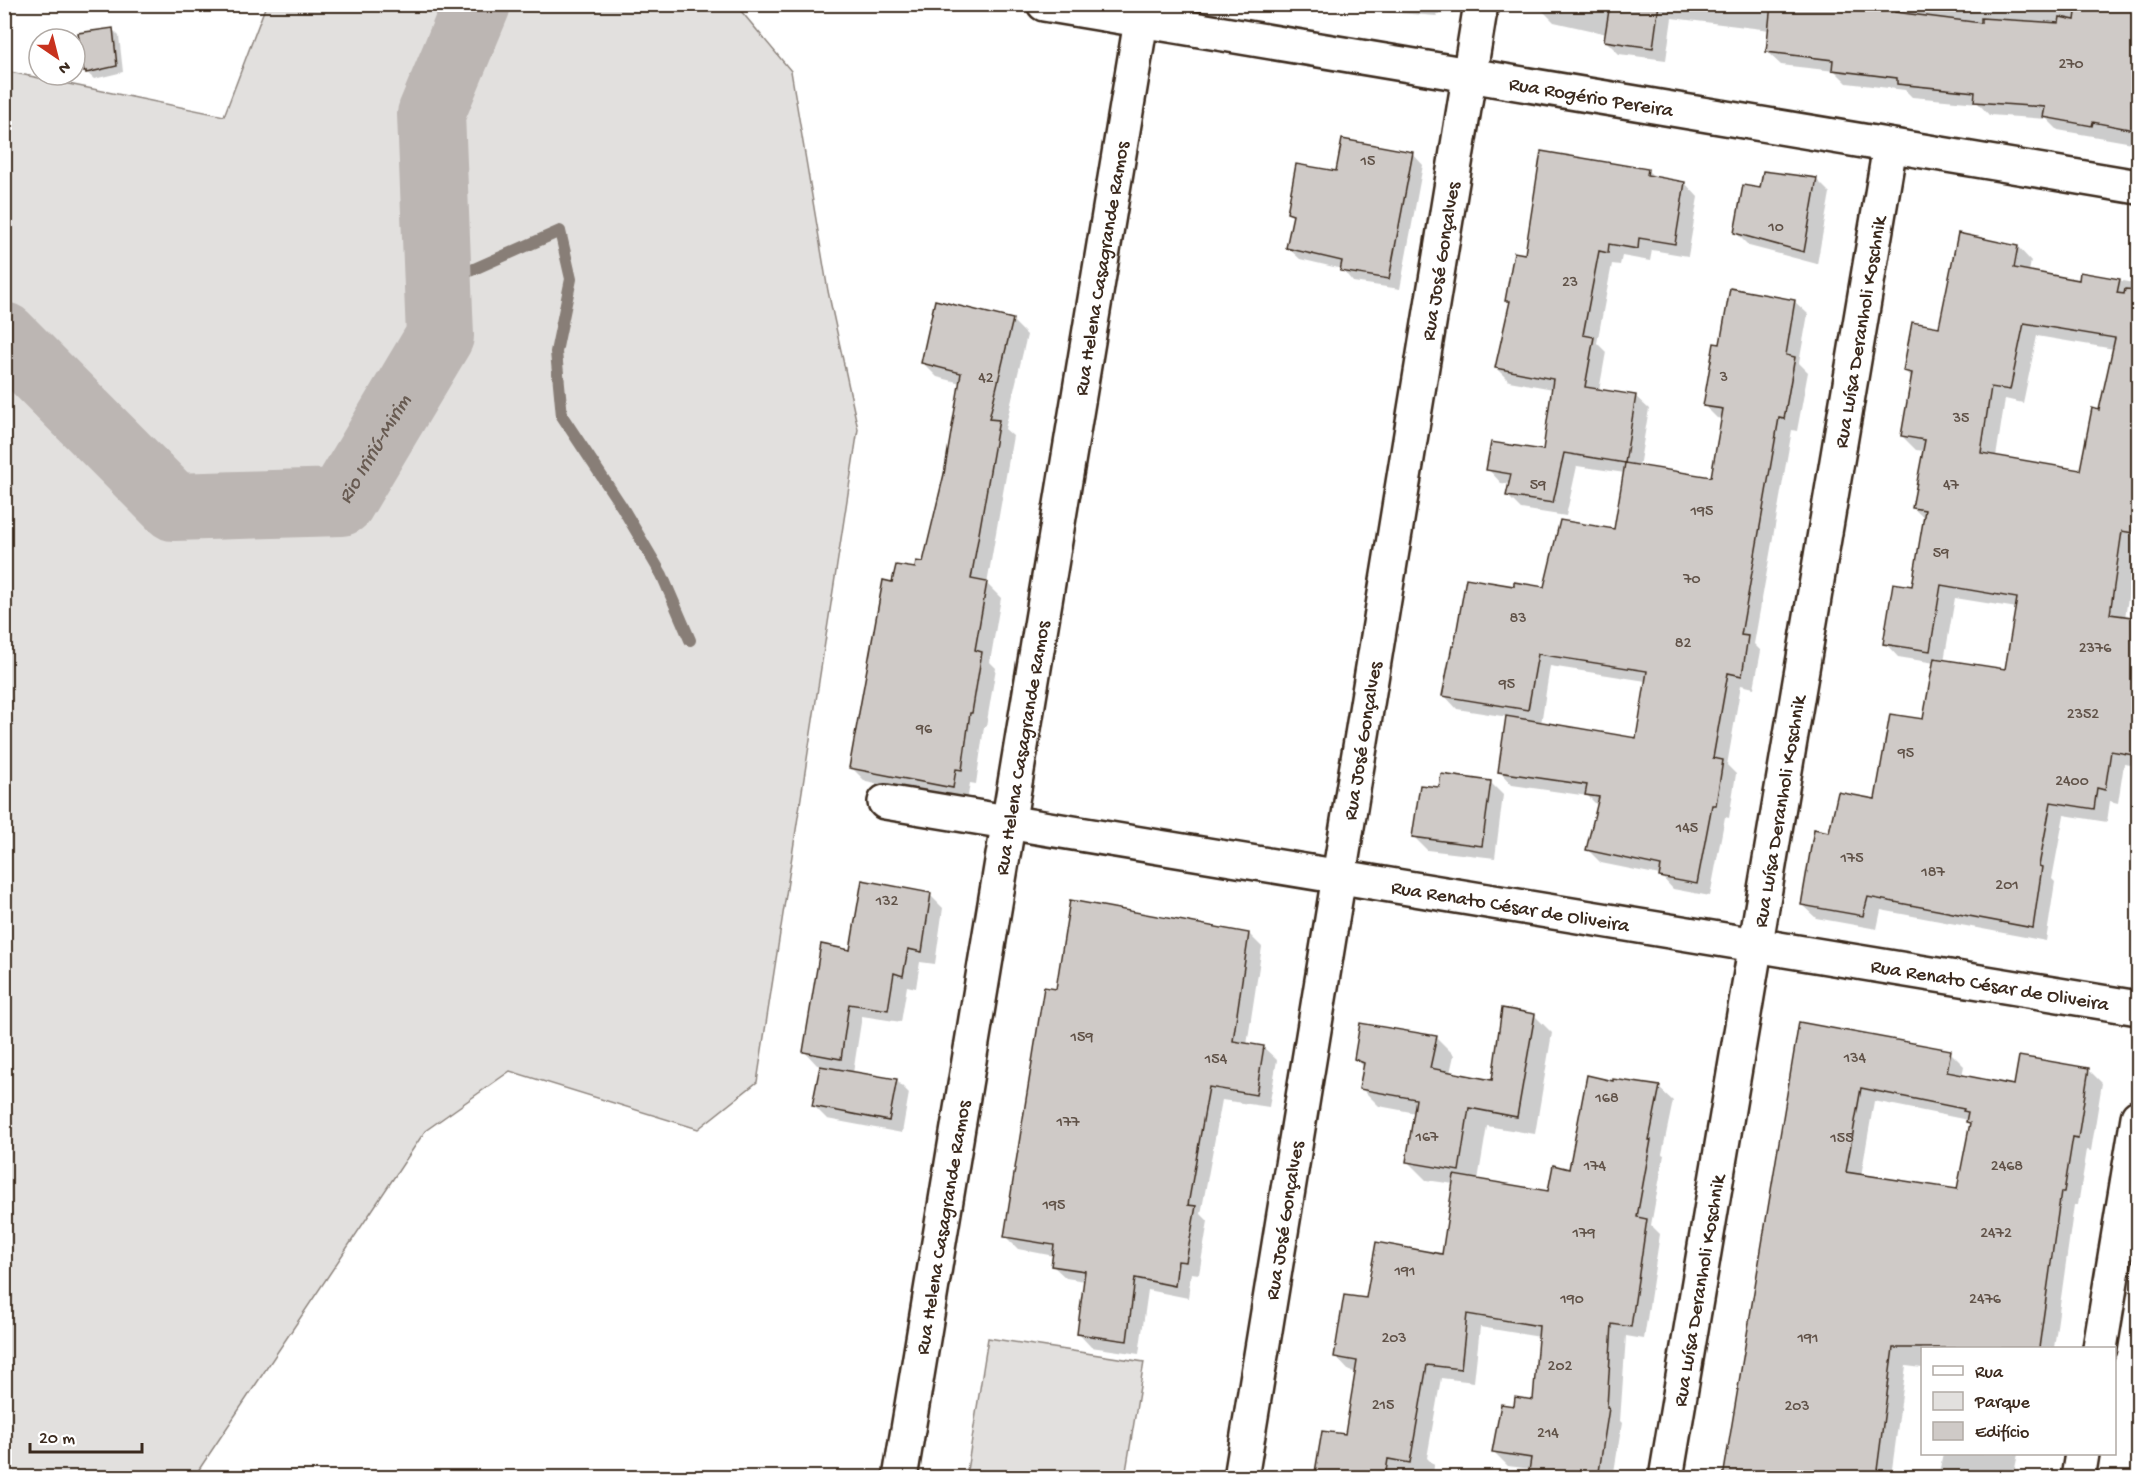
<svg xmlns="http://www.w3.org/2000/svg" width="2143" height="1482" font-family="'Gochi Hand',sans-serif">
  <style>
    .green { fill: #e2e0de; stroke: #8e857e; stroke-width: 1.5 }
    .shadow { fill: #0003; fill-rule: evenodd }
    .lines { fill: none; stroke-linecap: round; stroke-linejoin: round }
    .stream { stroke: #887e77; stroke-width: 12 }
    .river { stroke: #bcb6b3; stroke-width: 68 }
    .building { fill: #cfcac7; stroke: #3b2a1e; stroke-width: 1.5; fill-rule: evenodd }
    .street-casing { stroke: #3b2a1e; stroke-width: 38 }
    .secondary-casing { stroke: #3b2a1e; stroke-width: 38 }
    .street { stroke: #fff; stroke-width: 33 }
    .secondary { stroke: #fff; stroke-width: 33 }
    .labels { text-anchor: middle; stroke-width: 4.5; stroke-linejoin: round; paint-order: stroke }
    .number-label { font-size: 16px; fill: #605248 }
    .street-label { font-size: 20px; fill: #3b2a1e; stroke: #fff }
    .water-label { font-size: 21px; font-style: italic; fill: #685b52; stroke: #fff }
  </style>
  <rect width="100%" height="100%" fill="#fff"/>
  <filter id="ink" filterUnits="userSpaceOnUse"><feTurbulence type="fractalNoise" baseFrequency=".0167" numOctaves="2"/><feDisplacementMap in="SourceGraphic" scale="12" xChannelSelector="R" yChannelSelector="G"/><feConvolveMatrix kernelMatrix="1 2 1 2 8 2 1 2 1" color-interpolation-filters="sRGB"/></filter>
  <g filter="url(#ink)">
    <!-- green -->
    <g class="green">
      <polygon points="266,5 736,5 791,71 828,291 858,429 757,1082 698,1129 510,1071 425,1131 194,1477 5,1477 5,71 224,116"/>
      <polygon points="988,1338 1144,1362 1125,1477 966,1477"/>
    </g>
    <!-- shadow -->
    <g class="shadow">
      <polygon points="1348,4 1454,4 1453,13 1436,14 1437,16 1386,12 1382,9"/>
      <polygon points="1542,4 2087,4 2120,13 2122,4 2138,4 2138,144 2058,130 2047,119 1989,115 1978,103 1912,97 1905,90 1847,83 1835,71 1781,65 1767,52 1770,30 1672,18 1666,60 1619,54 1606,41 1607,34 1554,22 1541,9"/>
      <polygon points="113,30 119,36 123,72 94,79 85,71"/>
      <polygon points="1412,153 1423,165 1400,289 1353,282 1342,269 1300,259 1288,248 1294,218 1288,213"/>
      <path d="M1647,170L1656,178L1685,183L1698,197L1688,256L1652,250L1650,261L1622,256L1620,265L1612,264L1597,343L1606,352L1599,391L1635,396L1649,409L1639,467L1712,479L1723,419L1717,418L1704,405L1721,346L1794,301L1808,314L1799,363L1808,372L1797,431L1792,430L1754,644L1761,651L1754,688L1741,685L1727,765L1736,774L1729,818L1725,817L1710,896L1673,889L1660,875L1601,863L1588,850L1598,806L1588,796L1512,785L1499,771L1508,717L1457,709L1444,695L1515,588L1546,589L1615,530L1625,473L1577,466L1566,516L1521,509L1508,496L1510,484L1501,483L1488,469L1544,451L1553,389L1509,381L1496,368L1511,304L1507,300L1527,255ZM1550,666L1646,681L1637,740L1541,724Z"/>
      <polygon points="1817,180 1830,193 1817,264 1749,246 1736,233 1761,190"/>
      <path d="M2018,247L2031,261L2029,272L2080,281L2081,273L2138,284V544L2136,543L2125,618L2138,620V766L2124,764L2118,803L2110,801L2107,822L2064,815L2052,879L2055,882L2046,941L1881,910L1877,929L1816,918L1802,905L1830,833L1876,800L1924,721L1935,663L1898,657L1885,643L1913,588L1925,519L1913,508L1924,451L1916,450L1902,436L1912,378L1905,371L1941,329ZM2037,336L2114,349L2101,411L2081,472L1996,457L2005,399L2023,403ZM1955,598L2017,608L2007,671L1944,661Z"/>
      <polygon points="1012,320 1027,335 1005,429 1013,436 987,584 1001,598 990,662 996,668 986,727 984,727 976,784 970,783 967,802 866,782 851,767 894,584 924,563 945,474 961,383 937,377 922,362"/>
      <polygon points="1490,782 1503,795 1495,858 1427,850 1414,837 1440,789"/>
      <polygon points="930,895 943,908 935,964 920,962 916,988 907,986 901,1022 862,1016 853,1073 896,1080 909,1093 902,1133 827,1119 814,1106 822,1066 817,1065 804,1051 851,952"/>
      <polygon points="1249,934 1262,947 1247,1045 1263,1047 1277,1060 1269,1107 1222,1100 1201,1214 1208,1221 1199,1274 1191,1273 1188,1298 1148,1290 1139,1354 1091,1347 1078,1333 1085,1281 1066,1278 1052,1265 1054,1256 1018,1249 1005,1236 1057,990"/>
      <polygon points="1534,1015 1552,1033 1535,1134 1487,1126 1478,1180 1549,1193 1571,1170 1614,1083 1659,1088 1673,1101 1662,1154 1664,1155 1651,1225 1660,1234 1644,1339 1626,1336 1620,1421 1622,1423 1613,1478 1530,1478 1531,1469 1508,1466 1494,1452 1515,1408 1534,1402 1540,1337 1480,1327 1474,1382 1441,1378 1427,1458 1434,1465 1433,1478 1316,1478 1346,1436 1356,1372 1349,1371 1336,1357 1368,1300 1444,1256 1454,1184 1426,1180 1408,1162 1416,1113 1379,1106 1361,1088 1364,1067 1356,1058 1436,1037 1454,1055 1450,1073 1493,1082"/>
      <path d="M1801,1023L1950,1052L1964,1066L1962,1076L2015,1086L2088,1069L2102,1083L2091,1151L2087,1150L2078,1205H2074L2054,1348H1922V1368L1906,1366L1892,1469L1938,1477L1943,1454H2018L2013,1478H1724ZM1874,1101L1968,1120L1971,1126L1959,1191L1861,1176Z"/>
      <polygon points="2138,1457 2138,1478 2133,1478"/>
    </g>
    <g class="lines">
      <!-- stream -->
      <polyline class="stream" points="438,285 560,231 571,279 556,352 562,416 622,507 662,575 690,640"/>
      <!-- river -->
      <path class="river" id="s1" d="M4,336L174,507L341,502L440,336L431,114L477,4"/>
    </g>
    <!-- building -->
    <g class="building">
      <polygon points="1610,4 1659,4 1653,48 1604,41"/>
      <polygon points="1771,4 1896,4 1895,12 1981,23 1981,18 2059,23 2060,17 2075,20 2077,5 2139,5 2139,131 2093,122 2092,126 2043,117 2045,107 1974,102 1975,92 1897,84 1897,78 1832,70 1833,60 1766,52"/>
      <polygon points="113,28 117,66 86,73 86,71 84,72 78,33"/>
      <polygon points="1342,139 1413,152 1389,279 1340,271 1342,261 1286,248 1293,215 1287,213 1296,164 1336,171"/>
      <polygon points="1541,151 1648,169 1647,175 1685,182 1675,244 1639,238 1638,249 1609,244 1608,253 1599,251 1583,335 1594,337 1585,387 1636,395 1625,463 1564,453 1553,503 1506,496 1511,474 1486,470 1491,442 1543,450 1553,379 1495,368 1510,301 1505,301 1514,252 1525,254"/>
      <polygon points="1763,171 1817,178 1804,252 1734,233 1743,185 1760,188"/>
      <path d="M1958,233L2018,246L2014,268L2079,280L2080,272L2120,279L2117,293L2124,294L2125,289L2139,290V534L2122,531L2110,614L2139,618V756L2111,751L2105,790L2097,788L2094,809L2051,802L2039,866L2042,867L2033,928L1868,897L1863,916L1801,905L1814,829L1829,832L1838,792L1875,799L1890,714L1923,719L1934,658L2005,669L2017,598L1941,585L1930,651L1883,644L1893,583L1912,586L1925,510L1912,508L1925,440L1901,436L1912,373L1903,371L1912,322L1939,327ZM2024,323L2115,338L2099,410L2092,408L2080,470L1981,453L1991,387L2010,390Z"/>
      <polygon points="1730,288 1795,300 1786,355 1795,357 1784,419 1779,418 1741,635 1748,636 1742,676 1728,673 1713,758 1723,760 1716,805 1712,805 1697,884 1659,877 1661,866 1586,850 1599,797 1585,795 1587,785 1498,772 1506,716 1636,738 1647,671 1538,654 1528,710 1442,696 1452,646 1454,646 1466,578 1514,586 1514,582 1544,587 1560,520 1614,529 1625,463 1711,477 1723,409 1703,406 1714,343 1720,344"/>
      <polygon points="935,300 1013,319 989,419 999,420 971,579 987,582 975,650 982,652 972,713 970,713 962,770 956,769 953,788 849,768 883,580 892,582 896,565 915,568 916,561 923,562 944,474 961,373 921,363"/>
      <polygon points="1441,774 1491,781 1482,846 1412,837 1420,785 1439,787"/>
      <polygon points="862,880 931,893 922,952 908,949 903,976 894,973 888,1010 849,1004 841,1059 803,1052 821,944 850,950"/>
      <polygon points="1070,900 1249,933 1233,1041 1264,1046 1256,1095 1209,1087 1188,1205 1196,1206 1186,1262 1178,1261 1175,1286 1135,1278 1127,1341 1077,1334 1085,1271 1051,1266 1054,1245 1004,1237 1044,987 1056,989"/>
      <polygon points="1502,1008 1535,1014 1517,1117 1469,1108 1459,1171 1406,1162 1416,1099 1359,1089 1364,1063 1354,1059 1360,1023 1437,1036 1430,1068 1492,1080"/>
      <path d="M1799,1022L1951,1050L1947,1072L2014,1085L2019,1056L2089,1068L2078,1138L2073,1137L2064,1192H2061L2039,1348H1893L1876,1478H1723ZM1861,1088L1964,1109L1963,1111L1968,1112L1966,1122L1970,1123L1957,1189L1846,1172Z"/>
      <polygon points="820,1066 897,1079 889,1121 812,1106"/>
      <polygon points="1587,1075 1613,1081 1613,1079 1660,1086 1649,1140 1651,1140 1637,1217 1647,1219 1631,1327 1612,1324 1607,1407 1609,1408 1598,1478 1528,1478 1531,1458 1492,1452 1501,1404 1514,1406 1515,1397 1533,1400 1539,1326 1467,1314 1461,1369 1427,1365 1410,1463 1388,1459 1385,1478 1314,1478 1322,1431 1345,1434 1357,1361 1334,1357 1344,1295 1366,1298 1376,1242 1442,1254 1454,1175 1548,1191 1553,1165 1569,1169"/>
    </g>
    <g class="lines">
      <defs>
        <g id="street">
          <path id="s2" d="M885,802L2138,1008"/>
          <path id="s3" d="M900,1478L1141,21"/>
          <path id="s4" d="M1241,1478L1481,4"/>
          <path id="s5" d="M1666,1478L1890,146"/>
        </g>
        <g id="secondary">
          <path id="s6" d="M1044,4L2138,187"/>
          <polyline points="2100,1348 2138,1117"/>
          <polyline points="2078,1478 2082,1454"/>
        </g>
      </defs>
      <!-- street casing -->
      <use href="#street" class="street-casing"/>
      <!-- secondary casing -->
      <use href="#secondary" class="secondary-casing"/>
      <!-- street -->
      <use href="#street" class="street"/>
      <!-- secondary -->
      <use href="#secondary" class="secondary"/>
    </g>
  </g>
  <g class="labels">
    <!-- number labels -->
    <g class="number-label">
      <text x="2071" y="68">270</text>
      <text x="1368" y="165">15</text>
      <text x="1776" y="231">10</text>
      <text x="1570" y="286">23</text>
      <text x="1724" y="381">3</text>
      <text x="986" y="382">42</text>
      <text x="1961" y="422">35</text>
      <text x="1538" y="489">59</text>
      <text x="1951" y="489">47</text>
      <text x="1702" y="515">195</text>
      <text x="1941" y="557">59</text>
      <text x="1692" y="583">70</text>
      <text x="1518" y="622">83</text>
      <text x="1683" y="647">82</text>
      <text x="2095" y="652">2376</text>
      <text x="1507" y="688">95</text>
      <text x="2083" y="718">2352</text>
      <text x="924" y="733">96</text>
      <text x="1906" y="757">95</text>
      <text x="2072" y="785">2400</text>
      <text x="1687" y="832">145</text>
      <text x="1852" y="862">175</text>
      <text x="1933" y="876">187</text>
      <text x="2007" y="889">201</text>
      <text x="887" y="905">132</text>
      <text x="1082" y="1041">159</text>
      <text x="1855" y="1062">134</text>
      <text x="1216" y="1063">154</text>
      <text x="1607" y="1102">168</text>
      <text x="1068" y="1126">177</text>
      <text x="1427" y="1141">167</text>
      <text x="1842" y="1142">155</text>
      <text x="1595" y="1170">174</text>
      <text x="2007" y="1170">2468</text>
      <text x="1054" y="1209">195</text>
      <text x="1584" y="1237">179</text>
      <text x="1996" y="1237">2472</text>
      <text x="1405" y="1275">191</text>
      <text x="1572" y="1303">190</text>
      <text x="1985" y="1303">2476</text>
      <text x="1394" y="1342">203</text>
      <text x="1808" y="1342">191</text>
      <text x="1560" y="1370">202</text>
      <text x="1383" y="1409">215</text>
      <text x="1797" y="1410">203</text>
      <text x="1548" y="1437">214</text>
    </g>
    <!-- street labels -->
    <g class="street-label">
      <text dy="7" stroke="none"><textPath href="#s6" startOffset="555">Rua Rogério Pereira</textPath></text>
      <text dy="7" stroke="none"><textPath href="#s4" startOffset="1233">Rua José Gonçalves</textPath></text>
      <text dy="7" stroke="none"><textPath href="#s3" startOffset="1226">Rua Helena Casagrande Ramos</textPath></text>
      <text dy="7" stroke="none"><textPath href="#s5" startOffset="1162">Rua Luísa Deranholi Koschnik</textPath></text>
      <text dy="7" stroke="none"><textPath href="#s4" startOffset="747">Rua José Gonçalves</textPath></text>
      <text dy="7" stroke="none"><textPath href="#s3" startOffset="740">Rua Helena Casagrande Ramos</textPath></text>
      <text dy="7" stroke="none"><textPath href="#s5" startOffset="676">Rua Luísa Deranholi Koschnik</textPath></text>
      <text dy="7" stroke="none"><textPath href="#s2" startOffset="634">Rua Renato César de Oliveira</textPath></text>
      <text dy="7" stroke="none"><textPath href="#s2" startOffset="1120">Rua Renato César de Oliveira</textPath></text>
      <text dy="7" stroke="none"><textPath href="#s4" startOffset="261">Rua José Gonçalves</textPath></text>
      <text dy="7" stroke="none"><textPath href="#s3" startOffset="254">Rua Helena Casagrande Ramos</textPath></text>
      <text dy="7" stroke="none"><textPath href="#s5" startOffset="190">Rua Luísa Deranholi Koschnik</textPath></text>
    </g>
    <!-- water labels -->
    <g class="water-label">
      <text dy="7" stroke="none"><textPath href="#s1" startOffset="471">Rio Iririú-Mirim</textPath></text>
    </g>
  </g>
  <!-- margin -->
  <rect width="2143" height="1482" fill="none" stroke="#fff" stroke-width="24"/>
  <rect x="12" y="12" width="2119" height="1458" fill="none" stroke="#3b2a1e" stroke-width="2" filter="url(#ink)"/>
  <!-- legend -->
  <rect x="1921" y="1347" width="195" height="108" fill="#ffffff" stroke="#b1aaa5" stroke-width="1.5"/>
  <rect x="1933" y="1366" width="30" height="9" fill="#ffffff" stroke="#b1aaa5" stroke-width="1.5"/>
  <text x="1975" y="1377" font-size="18" fill="#3b2a1e">Rua</text>
  <rect x="1933" y="1392" width="30" height="18" fill="#e2e0de" stroke="#b1aaa5" stroke-width="1.5"/>
  <text x="1975" y="1407" font-size="18" fill="#3b2a1e">Parque</text>
  <rect x="1933" y="1422" width="30" height="18" fill="#cfcac7" stroke="#b1aaa5" stroke-width="1.5"/>
  <text x="1975" y="1437" font-size="18" fill="#3b2a1e">Edifício</text>
  <!-- north arrow -->
  <g transform="translate(57 57) rotate(145)"><circle r="28" fill="#ffffff" stroke="#b1aaa5" stroke-width="1.5"/>
  <path d="M0-4.5L10 22L0 15L-10 22Z" fill="#c8321e"/>
  <text y="-9" font-size="16" font-weight="bold" text-anchor="middle" fill="#3b2a1e">N</text>
  </g>
  <!-- scale -->
  <path d="M30 1443v9h112v-9" fill="none" stroke="#3b2a1e" stroke-width="3"/>
  <text x="39" y="1443" font-size="18" fill="#3b2a1e" stroke="#ffffff" stroke-width="4.5" paint-order="stroke">20 m</text>
</svg>
